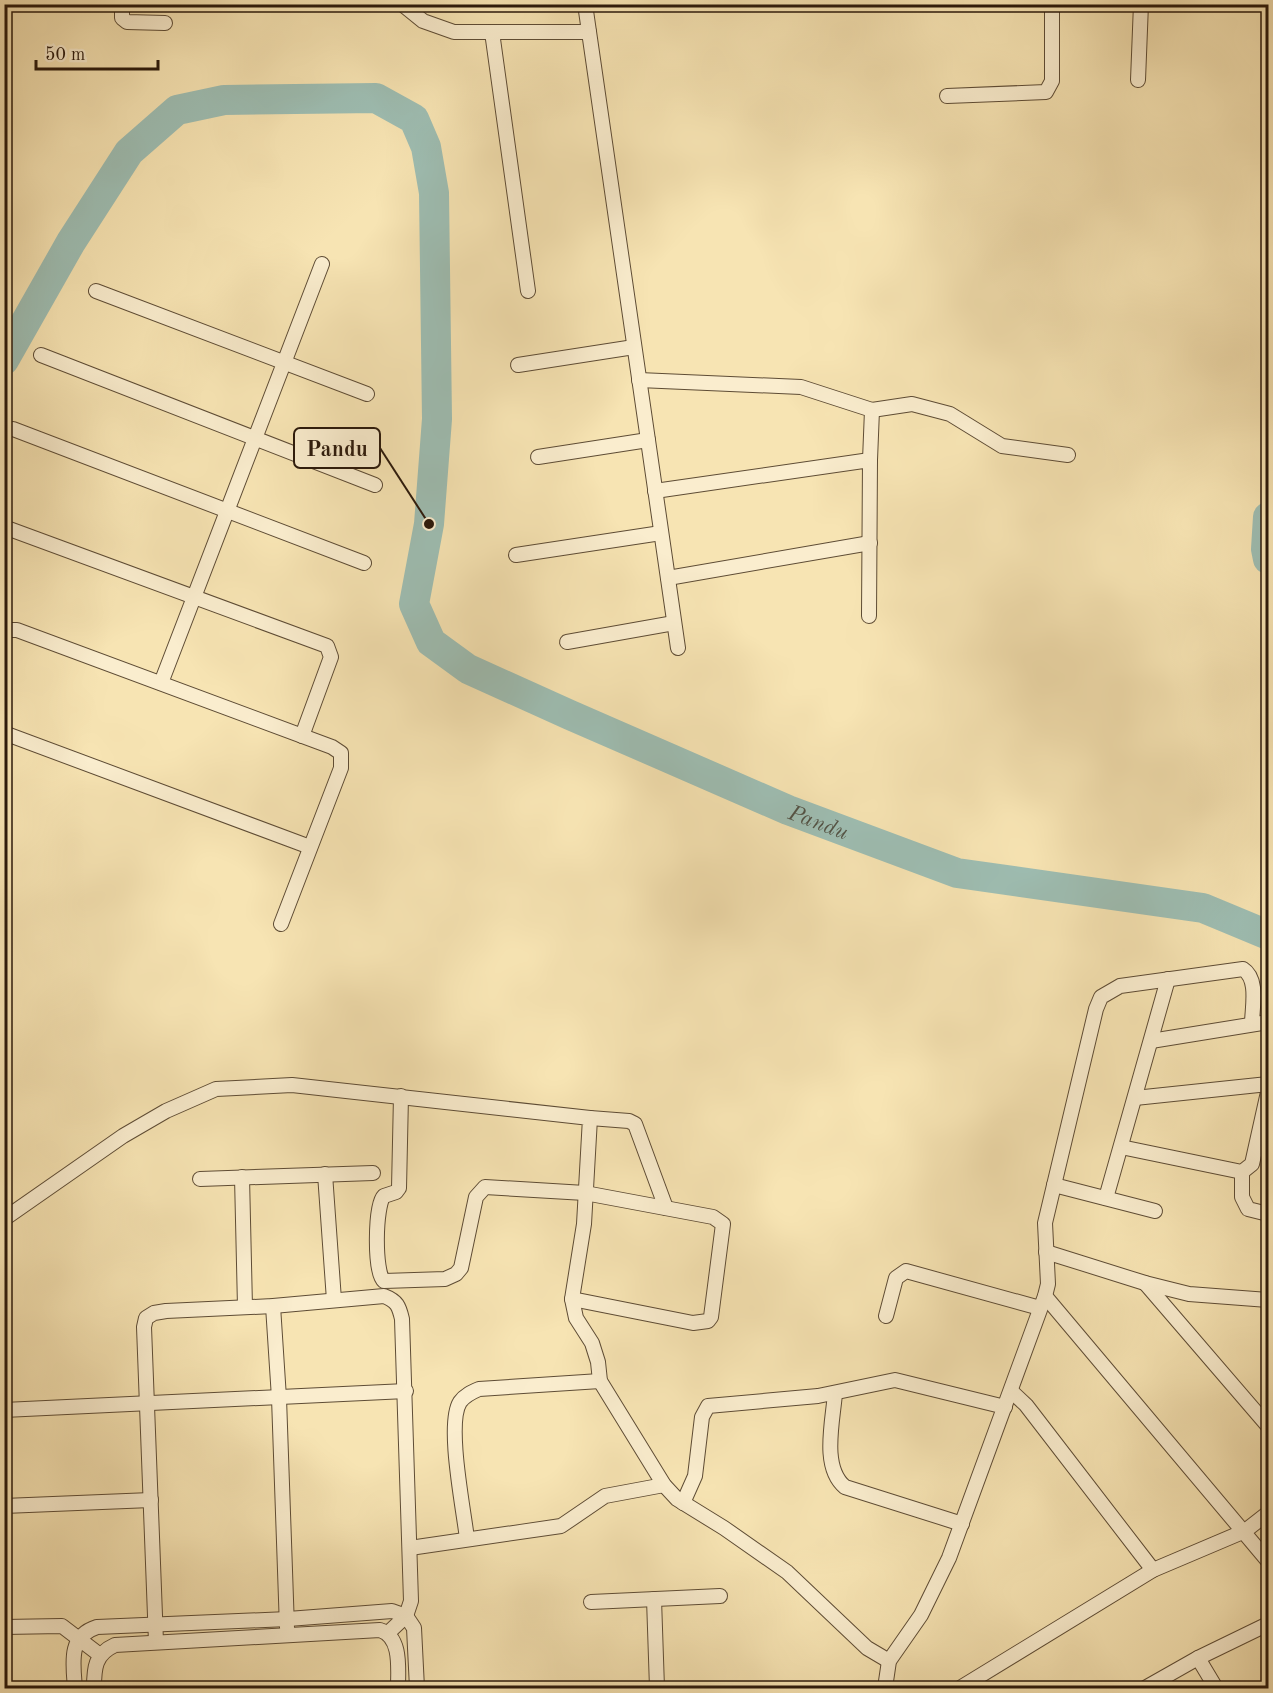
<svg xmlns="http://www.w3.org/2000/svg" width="1273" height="1693" font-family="'Old Standard TT',serif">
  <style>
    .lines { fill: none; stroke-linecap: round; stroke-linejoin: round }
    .river { stroke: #9ebeb3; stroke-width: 30 }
    .minor-casing { stroke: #5e4c35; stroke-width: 16 }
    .minor { stroke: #faedce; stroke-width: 14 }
    .labels { text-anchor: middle; stroke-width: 5; stroke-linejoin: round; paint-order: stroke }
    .water-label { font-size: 22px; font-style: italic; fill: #535346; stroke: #faedce }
    .leader { fill: none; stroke: #2b190b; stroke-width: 2 }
    .callout-dot { fill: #2b190b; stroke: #faedce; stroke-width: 2 }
    .callout { fill: #faedce; stroke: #2b190b; stroke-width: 2 }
    .callout-label { font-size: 22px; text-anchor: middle; font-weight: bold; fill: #2b190b }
  </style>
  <rect width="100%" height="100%" fill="#f7e4b3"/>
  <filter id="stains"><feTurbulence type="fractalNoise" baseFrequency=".00333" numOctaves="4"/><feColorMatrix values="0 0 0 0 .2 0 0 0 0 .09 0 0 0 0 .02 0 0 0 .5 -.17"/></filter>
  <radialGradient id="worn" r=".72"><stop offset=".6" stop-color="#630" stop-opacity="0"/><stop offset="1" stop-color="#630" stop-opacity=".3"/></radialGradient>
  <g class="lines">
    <!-- river -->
    <g class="river">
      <path id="s1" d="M4,360L71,242L129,152L177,110L224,100L376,98L414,119L426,147L434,193L437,419L429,524L414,604L431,642L468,669L570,715L788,810L957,873L1203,908L1268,935"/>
      <polyline points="1268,517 1266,549 1268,559"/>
    </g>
    <defs>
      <g id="minor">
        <polyline points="122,4 122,18 127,22 165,23"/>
        <polyline points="402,4 423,21 454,32 589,32"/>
        <polyline points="585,4 678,648"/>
        <polyline points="492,32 528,291"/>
        <polyline points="1138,80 1141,4"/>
        <polyline points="947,96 1046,92 1052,81 1052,4"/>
        <polyline points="96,291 367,394"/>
        <polyline points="41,355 375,485"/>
        <polyline points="518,365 634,347"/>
        <polyline points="639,380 801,387 872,410 870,460"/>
        <polyline points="872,410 912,404 950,414 1002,446 1068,455"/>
        <polyline points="13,429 364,563"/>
        <polyline points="538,457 648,440"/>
        <polyline points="655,491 870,460 869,616"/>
        <polyline points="4,527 327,646 331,657 302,736"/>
        <polyline points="516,555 661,533"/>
        <polyline points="668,578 870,543"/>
        <polyline points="4,630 17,630 332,747 341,753 341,768 281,924"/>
        <polyline points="567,642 674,623"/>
        <polyline points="161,683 322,264"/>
        <polyline points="4,733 310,847"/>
        <polyline points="1151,1041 1268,1022"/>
        <path d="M401,1096L399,1188L396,1192L384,1196C375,1205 374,1273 384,1281L445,1279L456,1274L461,1268L476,1197L485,1187L585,1193L713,1217L723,1224L711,1317L708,1321L693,1323L572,1299"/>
        <polyline points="1135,1098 1268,1084"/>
        <polyline points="590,1118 629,1121 635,1124 666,1208"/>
        <polyline points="1121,1147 1242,1172 1252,1164 1268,1092"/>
        <polyline points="1242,1172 1242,1197 1248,1209 1268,1214"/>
        <polyline points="325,1174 334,1300"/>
        <polyline points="242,1177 245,1307"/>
        <polyline points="200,1179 373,1173"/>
        <polyline points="1054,1185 1155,1211"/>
        <polyline points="1106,1198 1168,979"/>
        <polyline points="4,1219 123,1136 166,1111 216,1089 292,1085 590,1118 584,1224 572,1299 576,1318 592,1343 598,1362 600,1381 664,1485 677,1499 724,1528 787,1572 867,1648 889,1661"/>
        <polyline points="1046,1252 1145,1283 1189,1294 1268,1300"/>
        <polyline points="1145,1283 1268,1426"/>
        <polyline points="1045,1296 1268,1561"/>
        <polyline points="273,1306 279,1398 287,1628"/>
        <polyline points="886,1316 896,1278 906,1271 1040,1308"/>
        <polyline points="1011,1391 1026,1405 1153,1570"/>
        <path d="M835,1393C833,1421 821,1467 845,1487L962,1524"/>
        <polyline points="4,1410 406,1391"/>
        <polyline points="683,1503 695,1476 702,1417 708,1406 818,1396 895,1380 1005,1407"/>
        <polyline points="4,1506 151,1500"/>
        <path d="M467,1539C464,1511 446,1424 460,1402C465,1395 472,1392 479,1389L600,1381"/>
        <polyline points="410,1548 561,1526 605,1496 664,1485"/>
        <polyline points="654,1599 657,1688"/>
        <polyline points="591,1602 720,1596"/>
        <polyline points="4,1627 62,1626 100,1655"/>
        <path d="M156,1642L144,1327L146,1318L154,1313L166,1311L273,1306L384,1296C397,1301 399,1306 402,1319L411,1601L406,1616L388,1633"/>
        <polyline points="1198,1658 1216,1688"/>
        <path d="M75,1688C73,1663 68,1636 97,1627L288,1619L392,1611L406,1616L414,1628L417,1688"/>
        <path d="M94,1688C94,1668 95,1654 115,1645L380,1630C402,1637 398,1669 398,1688"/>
        <path d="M885,1688L889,1661L921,1615L949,1558L1045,1296L1048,1284L1045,1223L1096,1009L1101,997L1120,986L1243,969C1259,979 1252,1008 1252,1024"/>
        <polyline points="960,1688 1153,1570 1245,1531 1268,1513"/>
        <polyline points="1145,1688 1198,1658 1268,1624"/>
      </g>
    </defs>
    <!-- minor casing -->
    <use href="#minor" class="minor-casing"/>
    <!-- minor -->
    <use href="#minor" class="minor"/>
  </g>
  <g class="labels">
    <!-- water labels -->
    <g class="water-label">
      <text dy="8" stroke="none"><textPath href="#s1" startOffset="1510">Pandu</textPath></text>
    </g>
  </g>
  <!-- callouts -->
  <path class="leader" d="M429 524L380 448"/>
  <circle class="callout-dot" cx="429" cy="524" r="6"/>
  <rect class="callout" x="294" y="428" width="86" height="40" rx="6"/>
  <g class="callout-label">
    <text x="337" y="456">Pandu</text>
  </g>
  <!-- margin -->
  <rect width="1273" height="1693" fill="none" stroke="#f7e4b3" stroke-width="24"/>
  <rect x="6" y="6" width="1261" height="1681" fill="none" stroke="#2b190b" stroke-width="3"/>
  <rect x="12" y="12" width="1249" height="1669" fill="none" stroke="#2b190b" stroke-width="1.5"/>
  <!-- scale -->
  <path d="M36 60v9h122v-9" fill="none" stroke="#2b190b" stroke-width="3"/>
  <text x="45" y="60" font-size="18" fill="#2b190b" stroke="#faedce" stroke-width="4.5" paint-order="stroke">50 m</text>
  <rect width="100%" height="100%" filter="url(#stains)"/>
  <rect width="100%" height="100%" fill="url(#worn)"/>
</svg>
